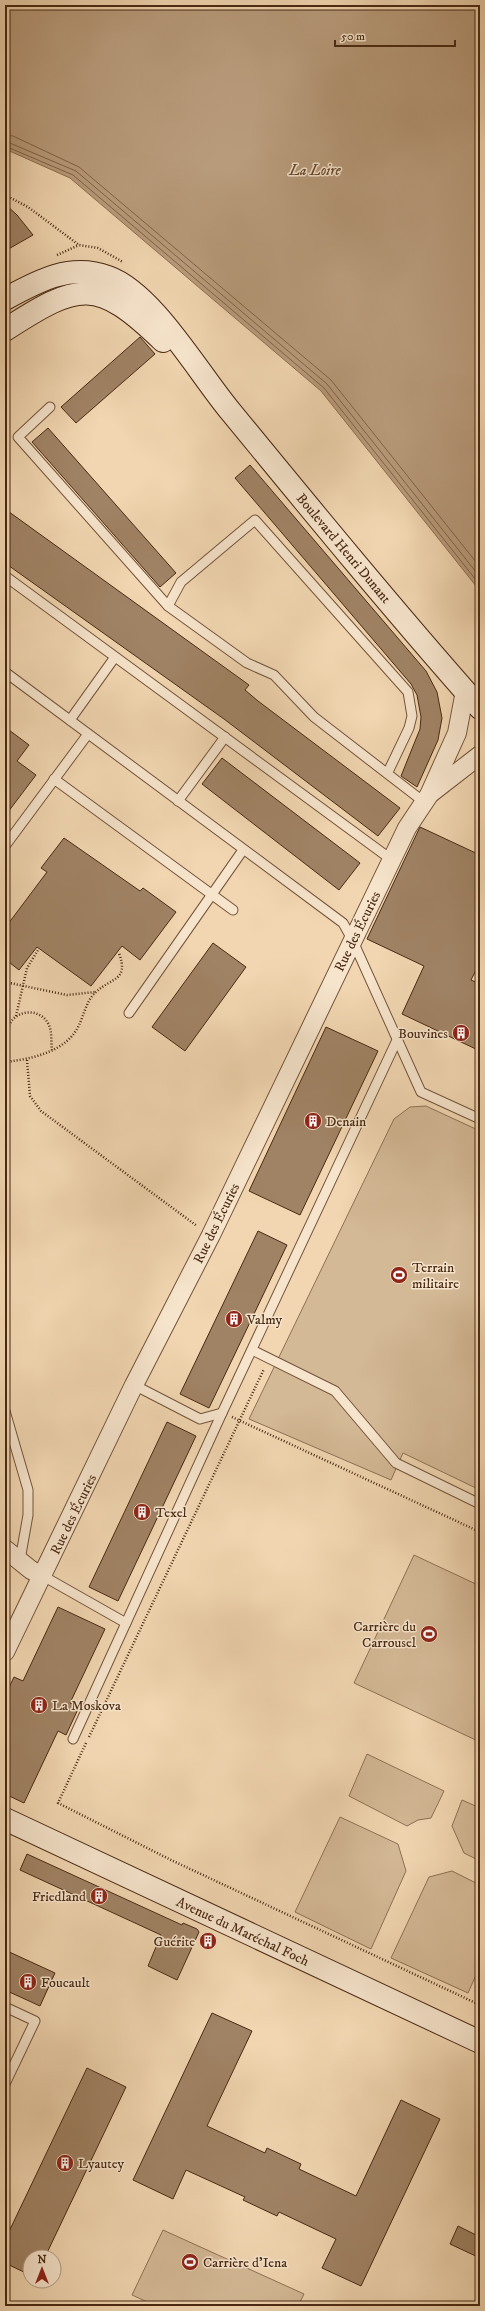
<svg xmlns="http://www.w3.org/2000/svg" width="485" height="2311" font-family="'IM FELL DW Pica',serif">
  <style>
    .green { fill: #d4b996; stroke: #8e7154 }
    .water { fill: #b89b7b; stroke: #8c6d51 }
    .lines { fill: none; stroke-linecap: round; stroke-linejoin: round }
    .shore { stroke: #806246; stroke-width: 1 }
    .building { fill: #a08365; stroke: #492912 }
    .lane-casing { stroke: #73543a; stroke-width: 11 }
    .street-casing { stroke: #73543a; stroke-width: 20 }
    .secondary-casing { stroke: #492912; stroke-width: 24 }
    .path { stroke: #492912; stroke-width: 2.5; stroke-dasharray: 1 2; stroke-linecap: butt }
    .lane { stroke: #f6e4cc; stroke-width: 9 }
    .street { stroke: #f6e4cc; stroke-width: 18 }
    .secondary { stroke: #f6e4cc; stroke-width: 22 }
    .labels { text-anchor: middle; stroke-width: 3; stroke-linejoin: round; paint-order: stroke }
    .street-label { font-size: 14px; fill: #492912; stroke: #f6e4cc }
    .poi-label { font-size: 14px; fill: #492912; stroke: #f6e4cc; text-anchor: start }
    .water-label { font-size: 15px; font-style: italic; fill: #65462c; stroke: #f6e4cc }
  </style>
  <rect width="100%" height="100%" fill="#f1d6b1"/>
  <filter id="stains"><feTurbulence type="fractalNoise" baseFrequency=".005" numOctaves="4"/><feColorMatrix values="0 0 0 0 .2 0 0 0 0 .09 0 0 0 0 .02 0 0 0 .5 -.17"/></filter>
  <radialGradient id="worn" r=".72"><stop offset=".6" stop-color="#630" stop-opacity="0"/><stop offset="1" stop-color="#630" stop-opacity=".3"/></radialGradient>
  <!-- green -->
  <g class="green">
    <polygon points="426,1106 480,1131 480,1490 403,1453 391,1480 249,1419 394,1119 410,1107"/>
    <polygon points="414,1555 480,1586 480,1742 354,1683"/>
    <polygon points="367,1754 444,1791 431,1818 418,1820 407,1826 349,1796"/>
    <polygon points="462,1800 480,1808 480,1861 464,1853 452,1826"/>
    <polygon points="340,1817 398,1844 406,1871 371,1949 295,1912"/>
    <polygon points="452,1871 480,1885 480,1966 468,1993 391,1958 429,1877"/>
    <polygon points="163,2230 304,2294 298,2306 156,2306 132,2295"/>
  </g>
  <!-- water -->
  <polygon class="water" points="5,5 480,5 480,591 321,391 70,178 5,149"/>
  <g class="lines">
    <!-- shore -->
    <g class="shore">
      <polyline points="5,135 13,136 79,167 331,380 480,567"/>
      <polyline points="5,141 76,171 327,384 480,577"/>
      <polyline points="5,146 73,175 324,388 480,585"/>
    </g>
  </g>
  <!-- building -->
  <g class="building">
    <polygon points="5,204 17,215 33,235 5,251"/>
    <polygon points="140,337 155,354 76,423 61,407"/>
    <polygon points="48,428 176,573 160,587 32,442"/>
    <polygon points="250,465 426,671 437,692 442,718 438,740 417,787 401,776 420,729 421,717 417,695 411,684 235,478"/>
    <polygon points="5,509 249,685 245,690 258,701 400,808 378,836 224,719 5,563"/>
    <polygon points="5,727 29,745 17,761 36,775 5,816"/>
    <polygon points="222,758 360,863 339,890 202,784"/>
    <polygon points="420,827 480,855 480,962 471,980 480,984 480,1051 402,1014 424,966 367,939"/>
    <polygon points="64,838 140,891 143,888 176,912 140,960 122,946 91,986 37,947 19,970 5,959 5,928 47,872 41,868"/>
    <polygon points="213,943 246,967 185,1051 152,1027"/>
    <polygon points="326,1027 378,1051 300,1215 249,1191"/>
    <polygon points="258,1231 287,1245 209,1408 180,1394"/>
    <polygon points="167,1422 196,1436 118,1601 89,1587"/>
    <polygon points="58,1607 105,1629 70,1703 79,1707 66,1735 58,1731 24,1803 5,1794 5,1720 10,1709 5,1706 5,1696 14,1677 23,1681"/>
    <polygon points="27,1854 182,1925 183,1923 197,1929 199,1932 177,1980 148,1966 161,1935 20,1870"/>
    <polygon points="5,1950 55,1973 40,2006 5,1990"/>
    <polygon points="212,2013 252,2031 207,2126 265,2153 267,2148 301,2164 299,2169 356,2196 401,2100 440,2119 361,2286 322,2268 336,2239 279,2212 277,2216 243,2200 245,2197 186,2170 173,2199 133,2180"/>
    <polygon points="87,2068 126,2087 45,2257 30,2257 30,2275 5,2263 5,2240"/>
    <polygon points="458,2226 480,2237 480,2258 450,2244"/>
  </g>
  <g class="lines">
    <defs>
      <g id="lane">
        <polyline points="50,407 18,437 168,606"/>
        <polyline points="5,576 392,860"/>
        <polyline points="5,672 343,923 352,939 421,1092 480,1119"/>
        <polyline points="70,720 115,657"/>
        <polyline points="388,772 409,728 412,716 408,692 255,520 181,582 168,606 247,663 274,675 314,717 424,802"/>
        <polyline points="54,779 233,910"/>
        <polyline points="178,801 225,737"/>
        <polyline points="5,846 88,734"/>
        <polyline points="129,1013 243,850"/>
        <polyline points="252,1350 335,1391 396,1463 480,1504"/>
        <polyline points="134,1385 200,1419 222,1413"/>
        <polyline points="5,1411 28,1490 28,1515 20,1560"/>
        <polyline points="43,1576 126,1623"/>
        <polyline points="73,1739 222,1413 397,1040"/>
        <polyline points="5,2007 35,2021 5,2084"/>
      </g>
      <g id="street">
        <polyline points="431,793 480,755"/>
        <polyline points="5,1549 31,1570 43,1576"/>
        <polyline points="5,1652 134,1385 211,1235 407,828 429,795 457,733 465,691"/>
      </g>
      <g id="secondary">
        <path d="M5,299C38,281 70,263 108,277C153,293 199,374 231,412C313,512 395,612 480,708"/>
        <path d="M5,330C79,282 97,277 163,341"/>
        <polyline points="5,1819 480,2042"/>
      </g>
    </defs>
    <!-- lane casing -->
    <use href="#lane" class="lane-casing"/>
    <!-- street casing -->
    <use href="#street" class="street-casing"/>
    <!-- secondary casing -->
    <use href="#secondary" class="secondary-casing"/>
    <!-- path -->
    <g class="path">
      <polyline points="5,195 28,207 79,245 98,248 123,262"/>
      <polyline points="57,255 79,245"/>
      <polyline points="5,982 67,995 95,992"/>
      <polyline points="16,1016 27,968 38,950"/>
      <path d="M5,1037C7,1030 10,1020 17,1016C30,1008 46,1014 50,1028C52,1035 51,1043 52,1050"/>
      <polyline points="27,1060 30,1096 41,1111 197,1226"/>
      <path d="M5,1062C31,1059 67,1052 79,1025C84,1015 87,999 96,992C112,977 129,981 119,953"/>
      <polyline points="232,1417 480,1532"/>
      <polyline points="89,1737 264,1369"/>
      <polyline points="86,1743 58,1803 171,1860 480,2005"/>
    </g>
    <!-- lane -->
    <use href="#lane" class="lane"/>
    <!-- street -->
    <use href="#street" class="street"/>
    <!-- secondary -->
    <use href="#secondary" class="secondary"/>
  </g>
  <!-- icons -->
  <defs>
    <symbol id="building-disc" viewBox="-11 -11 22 22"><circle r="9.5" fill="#8f2418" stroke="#f6e4cc"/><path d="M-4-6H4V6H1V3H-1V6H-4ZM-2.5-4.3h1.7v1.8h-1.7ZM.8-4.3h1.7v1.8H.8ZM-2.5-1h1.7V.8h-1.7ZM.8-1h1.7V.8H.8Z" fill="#fff"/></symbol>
    <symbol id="stadium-disc" viewBox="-11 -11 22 22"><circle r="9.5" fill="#8f2418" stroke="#f6e4cc"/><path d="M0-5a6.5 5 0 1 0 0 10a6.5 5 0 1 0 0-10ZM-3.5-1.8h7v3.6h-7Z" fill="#fff"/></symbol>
  </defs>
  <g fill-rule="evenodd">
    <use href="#building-disc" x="451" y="1023" width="20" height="20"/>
    <use href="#building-disc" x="303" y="1111" width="20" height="20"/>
    <use href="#stadium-disc" x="389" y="1265" width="20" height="20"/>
    <use href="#building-disc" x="224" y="1309" width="20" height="20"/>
    <use href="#building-disc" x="132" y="1502" width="20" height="20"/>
    <use href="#stadium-disc" x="419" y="1624" width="20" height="20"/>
    <use href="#building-disc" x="29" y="1695" width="20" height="20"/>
    <use href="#building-disc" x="89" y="1886" width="20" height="20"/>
    <use href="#building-disc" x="198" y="1931" width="20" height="20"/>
    <use href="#building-disc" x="18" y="1972" width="20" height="20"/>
    <use href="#building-disc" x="55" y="2153" width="20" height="20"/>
    <use href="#stadium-disc" x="180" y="2252" width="20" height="20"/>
  </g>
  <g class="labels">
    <!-- street labels -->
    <g class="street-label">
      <text transform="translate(344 548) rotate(50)" y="5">Boulevard Henri Dunant</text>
      <text transform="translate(357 931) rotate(-64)" y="5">Rue des Écuries</text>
      <text transform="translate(216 1223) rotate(-64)" y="5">Rue des Écuries</text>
      <text transform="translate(73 1514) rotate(-64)" y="5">Rue des Écuries</text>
      <text transform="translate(243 1931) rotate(25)" y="5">Avenue du Maréchal Foch</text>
    </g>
    <!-- poi labels -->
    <g class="poi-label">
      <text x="448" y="1038" text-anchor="end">Bouvines</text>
      <text x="326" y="1126">Denain</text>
      <text x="412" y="1272">Terrain<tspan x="412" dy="16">militaire</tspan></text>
      <text x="247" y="1324">Valmy</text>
      <text x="155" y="1517">Texel</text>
      <text x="416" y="1631" text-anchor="end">Carrière du<tspan x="416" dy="16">Carrousel</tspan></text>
      <text x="52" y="1710">La Moskova</text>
      <text x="86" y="1901" text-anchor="end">Friedland</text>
      <text x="195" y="1946" text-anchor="end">Guérite</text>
      <text x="41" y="1987">Foucault</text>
      <text x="78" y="2168">Lyautey</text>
      <text x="203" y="2267">Carrière d'Iena</text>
    </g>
    <!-- water labels -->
    <g class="water-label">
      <text x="315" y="175">La Loire</text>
    </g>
  </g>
  <!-- margin -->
  <rect width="485" height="2311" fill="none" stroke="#f1d6b1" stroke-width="20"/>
  <rect x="6" y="6" width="473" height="2299" fill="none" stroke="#492912" stroke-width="2"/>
  <rect x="10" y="10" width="465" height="2291" fill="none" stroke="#492912"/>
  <!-- north arrow -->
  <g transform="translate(42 2269)"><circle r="19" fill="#f6e4cc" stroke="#b19982"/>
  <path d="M0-3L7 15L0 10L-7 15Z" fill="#8f2418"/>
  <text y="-6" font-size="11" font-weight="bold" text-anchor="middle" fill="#492912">N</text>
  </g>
  <!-- scale -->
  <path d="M335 40v6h120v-6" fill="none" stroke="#492912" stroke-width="2"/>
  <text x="341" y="40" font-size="12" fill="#492912" stroke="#f6e4cc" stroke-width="3" paint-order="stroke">50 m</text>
  <rect width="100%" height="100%" filter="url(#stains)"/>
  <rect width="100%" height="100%" fill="url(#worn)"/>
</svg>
